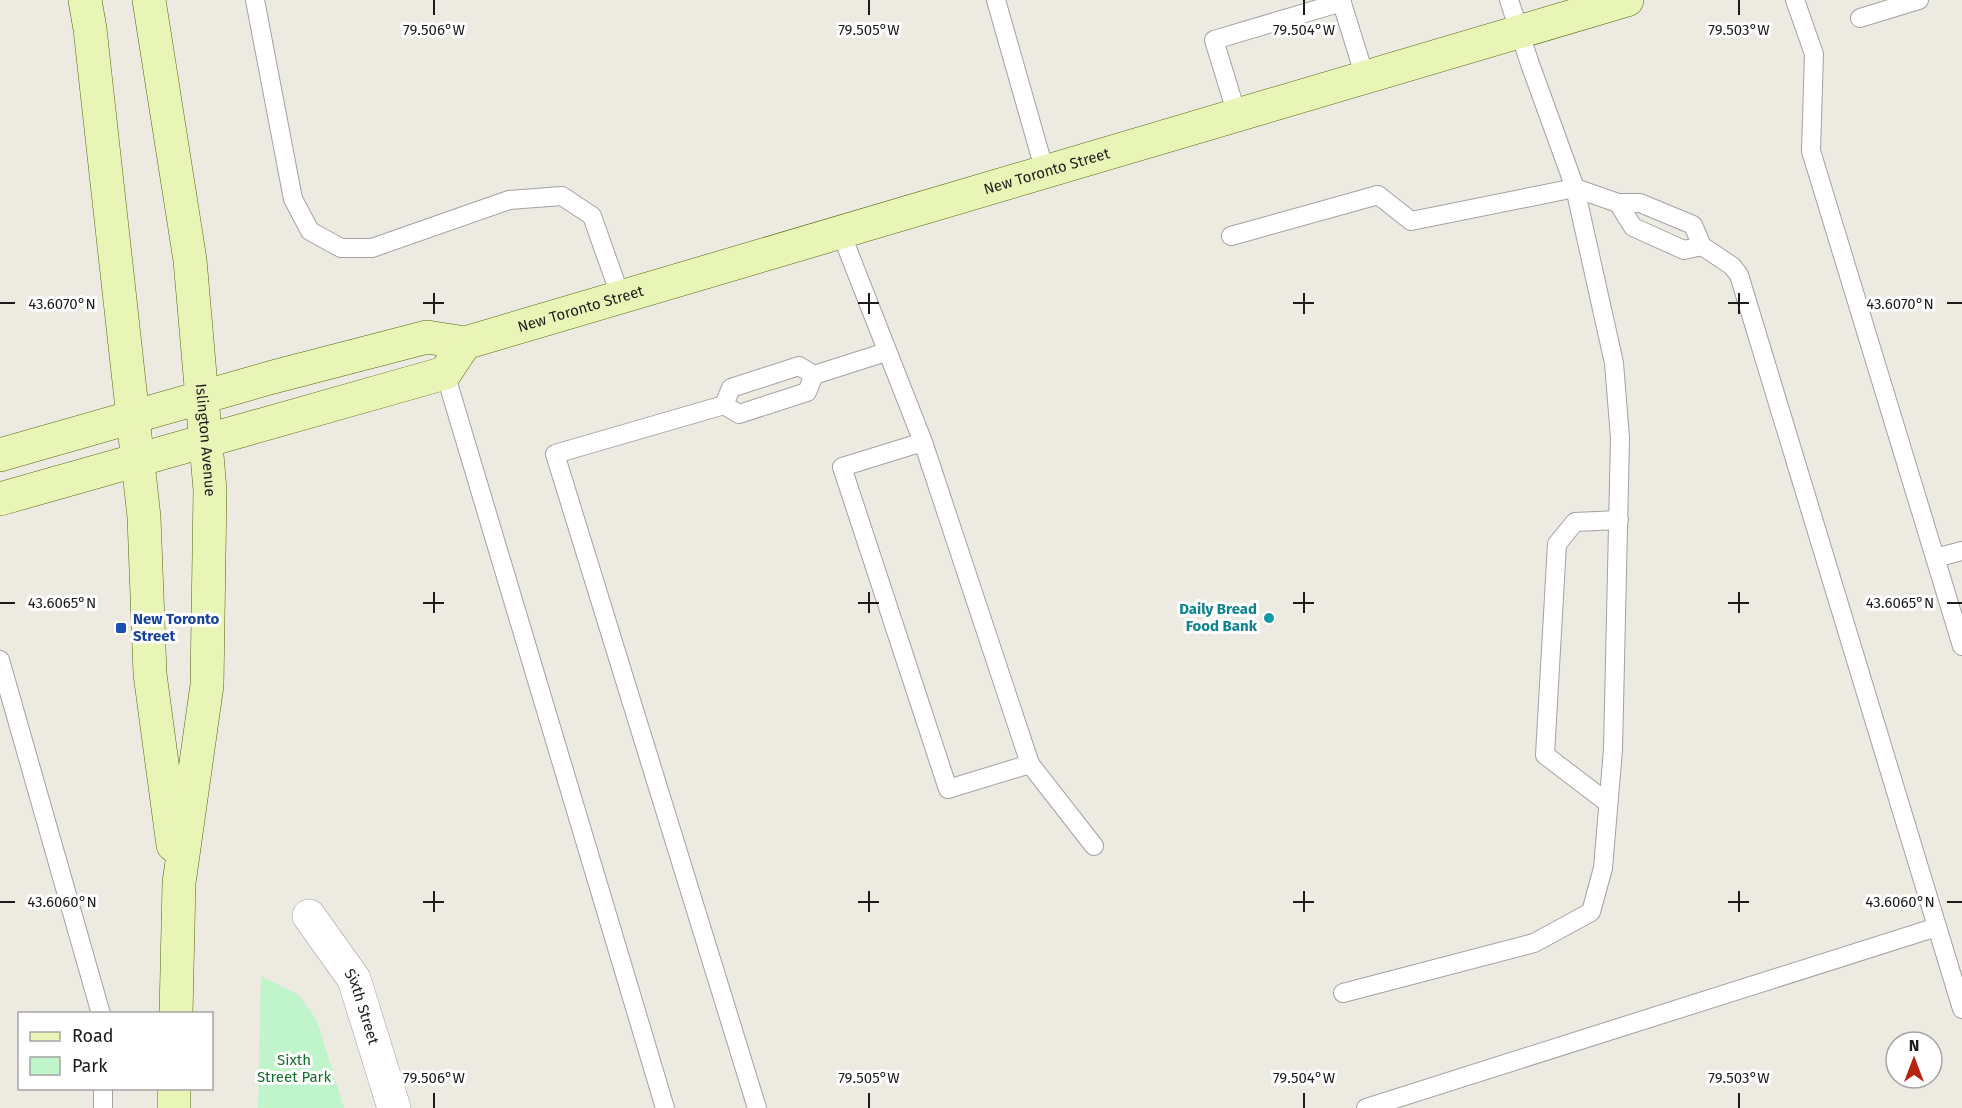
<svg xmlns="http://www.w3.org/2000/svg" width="1962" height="1108" font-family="'Fira Sans',sans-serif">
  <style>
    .park { fill: #c0f5cb }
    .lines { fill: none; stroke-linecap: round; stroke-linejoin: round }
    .lane-casing { stroke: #a2a2a2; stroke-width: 20 }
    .street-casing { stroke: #a2a2a2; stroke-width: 34 }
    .secondary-casing { stroke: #53680c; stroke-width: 34 }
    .lane { stroke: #fff; stroke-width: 18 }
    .street { stroke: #fff; stroke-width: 33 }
    .secondary { stroke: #e9f4b7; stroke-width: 33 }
    .ticks { fill: none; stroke: #1b1b1b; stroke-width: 2 }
    .culture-dot { fill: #0f9aa8; stroke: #fff; stroke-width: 2 }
    .transit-dot { fill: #1a4fb4; stroke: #fff; stroke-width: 2 }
    .labels { text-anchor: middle; stroke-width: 6; stroke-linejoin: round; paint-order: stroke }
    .street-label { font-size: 15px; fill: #1b1b1b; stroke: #fff }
    .culture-label { font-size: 15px; font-weight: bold; fill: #0d838f; stroke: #fff; text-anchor: end }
    .transit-label { font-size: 15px; font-weight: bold; fill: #164399; stroke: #fff; text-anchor: start }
    .park-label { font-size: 15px; fill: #127026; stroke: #fff }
    .ticks-label { font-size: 15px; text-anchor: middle; fill: #1b1b1b; stroke: #fff; stroke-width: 6; stroke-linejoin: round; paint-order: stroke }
  </style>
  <rect width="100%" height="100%" fill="#eceae1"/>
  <!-- park -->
  <polygon class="park" points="261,976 299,995 317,1021 344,1108 258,1108"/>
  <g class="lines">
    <defs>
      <g id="lane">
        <polyline points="255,0 293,199 310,231 341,248 372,248 509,200 562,196 592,216 621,298"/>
        <polyline points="996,0 1045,172"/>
        <polyline points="1341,0 1365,77"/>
        <polyline points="1795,0 1814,54 1811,151 1962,646"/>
        <polyline points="1860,18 1919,0"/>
        <polyline points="1237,115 1214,40 1342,2"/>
        <polyline points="1618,203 1633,227 1684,250 1702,246"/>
        <polyline points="841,233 923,442 1030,764 948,789 842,467 923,442"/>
        <polyline points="1231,236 1378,195 1411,221 1575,188 1618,203 1640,203 1693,225 1702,246 1732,266 1739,275 1962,1009"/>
        <polyline points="445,373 665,1108"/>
        <polyline points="724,405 731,388 799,366 814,375 886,352"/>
        <polyline points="1935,558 1962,551"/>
        <polyline points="0,660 101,1014"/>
        <polyline points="1030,764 1094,846"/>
        <polyline points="1608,803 1545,755 1557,544 1575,522 1619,520"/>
        <polyline points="1343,993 1534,943 1591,912 1603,868 1613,750 1620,438 1614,363 1575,188 1530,64 1509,0"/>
        <polyline points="103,1088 103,1108"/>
        <polyline points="757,1108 555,454 724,405 739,414 807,392 814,375"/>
        <polyline points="1366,1108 1937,927"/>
      </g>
      <g id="street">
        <path id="s1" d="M309,916L354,979L394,1108"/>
      </g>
      <g id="secondary">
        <polyline points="85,0 90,29 144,517 150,674 173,845"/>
        <path id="s2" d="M149,0L190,260L210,490L207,685L179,883L176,1014"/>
        <path id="s3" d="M0,455L273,377L427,337L465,343L1627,0"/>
        <polyline points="0,499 445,373 465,343"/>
        <polyline points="174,1108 174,1088"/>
      </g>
    </defs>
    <!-- lane casing -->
    <use href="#lane" class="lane-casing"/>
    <!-- street casing -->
    <use href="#street" class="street-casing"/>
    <!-- secondary casing -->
    <use href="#secondary" class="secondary-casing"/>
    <!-- lane -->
    <use href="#lane" class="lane"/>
    <!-- street -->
    <use href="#street" class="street"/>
    <!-- secondary -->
    <use href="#secondary" class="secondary"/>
  </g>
  <!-- ticks -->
  <path class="ticks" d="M434,0V15M869,0V15M1304,0V15M1739,0V15M434,293V314M869,293V314M1304,293V314M1739,293V314M0,303H15M423,303H444M858,303H879M1293,303H1314M1728,303H1749M1947,303H1962M434,592V613M869,592V613M1304,592V613M1739,592V613M0,603H15M423,603H444M858,603H879M1293,603H1314M1728,603H1749M1947,603H1962M434,891V912M869,891V912M1304,891V912M1739,891V912M0,902H15M423,902H444M858,902H879M1293,902H1314M1728,902H1749M1947,902H1962M434,1093V1108M869,1093V1108M1304,1093V1108M1739,1093V1108"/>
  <!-- markers -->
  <circle class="culture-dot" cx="1269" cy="618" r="6"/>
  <rect class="transit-dot" x="115" y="622" width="12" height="12" rx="3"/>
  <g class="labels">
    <!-- street labels -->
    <g class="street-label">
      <text dy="5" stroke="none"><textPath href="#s3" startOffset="1088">New Toronto Street</textPath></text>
      <text dy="5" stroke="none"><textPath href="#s3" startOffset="602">New Toronto Street</textPath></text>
      <text dy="5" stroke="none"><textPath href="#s2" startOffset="444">Islington Avenue</textPath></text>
      <text dy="5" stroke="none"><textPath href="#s1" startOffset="106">Sixth Street</textPath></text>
    </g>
    <!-- culture labels -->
    <g class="culture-label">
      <text x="1257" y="614">Daily Bread<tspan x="1257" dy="17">Food Bank</tspan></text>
    </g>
    <!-- transit labels -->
    <g class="transit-label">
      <text x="133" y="624">New Toronto<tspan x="133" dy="17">Street</tspan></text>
    </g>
    <!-- park labels -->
    <g class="park-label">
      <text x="294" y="1065">Sixth<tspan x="294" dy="17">Street Park</tspan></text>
    </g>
  </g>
  <g class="ticks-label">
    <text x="434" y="35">79.506°W</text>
    <text x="869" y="35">79.505°W</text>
    <text x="1304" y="35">79.504°W</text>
    <text x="1739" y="35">79.503°W</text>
    <text x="62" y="309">43.6070°N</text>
    <text x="1900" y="309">43.6070°N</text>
    <text x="62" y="608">43.6065°N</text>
    <text x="1900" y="608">43.6065°N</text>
    <text x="62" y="907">43.6060°N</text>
    <text x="1900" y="907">43.6060°N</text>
    <text x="434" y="1083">79.506°W</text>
    <text x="869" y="1083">79.505°W</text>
    <text x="1304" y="1083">79.504°W</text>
    <text x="1739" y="1083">79.503°W</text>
  </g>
  <!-- legend -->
  <rect x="18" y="1012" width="195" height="78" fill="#ffffff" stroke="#a4a4a4" stroke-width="1.5"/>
  <rect x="30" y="1032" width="30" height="9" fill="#e9f4b7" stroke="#a4a4a4" stroke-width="1.5"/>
  <text x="72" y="1042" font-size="18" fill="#1b1b1b">Road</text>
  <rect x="30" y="1057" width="30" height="18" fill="#c0f5cb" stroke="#a4a4a4" stroke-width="1.5"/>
  <text x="72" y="1072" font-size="18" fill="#1b1b1b">Park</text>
  <!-- north arrow -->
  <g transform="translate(1914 1060)"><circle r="28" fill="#ffffff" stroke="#a4a4a4" stroke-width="1.5"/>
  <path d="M0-4.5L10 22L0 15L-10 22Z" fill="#b8230e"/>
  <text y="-9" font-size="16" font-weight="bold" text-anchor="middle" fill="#1b1b1b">N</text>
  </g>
</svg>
